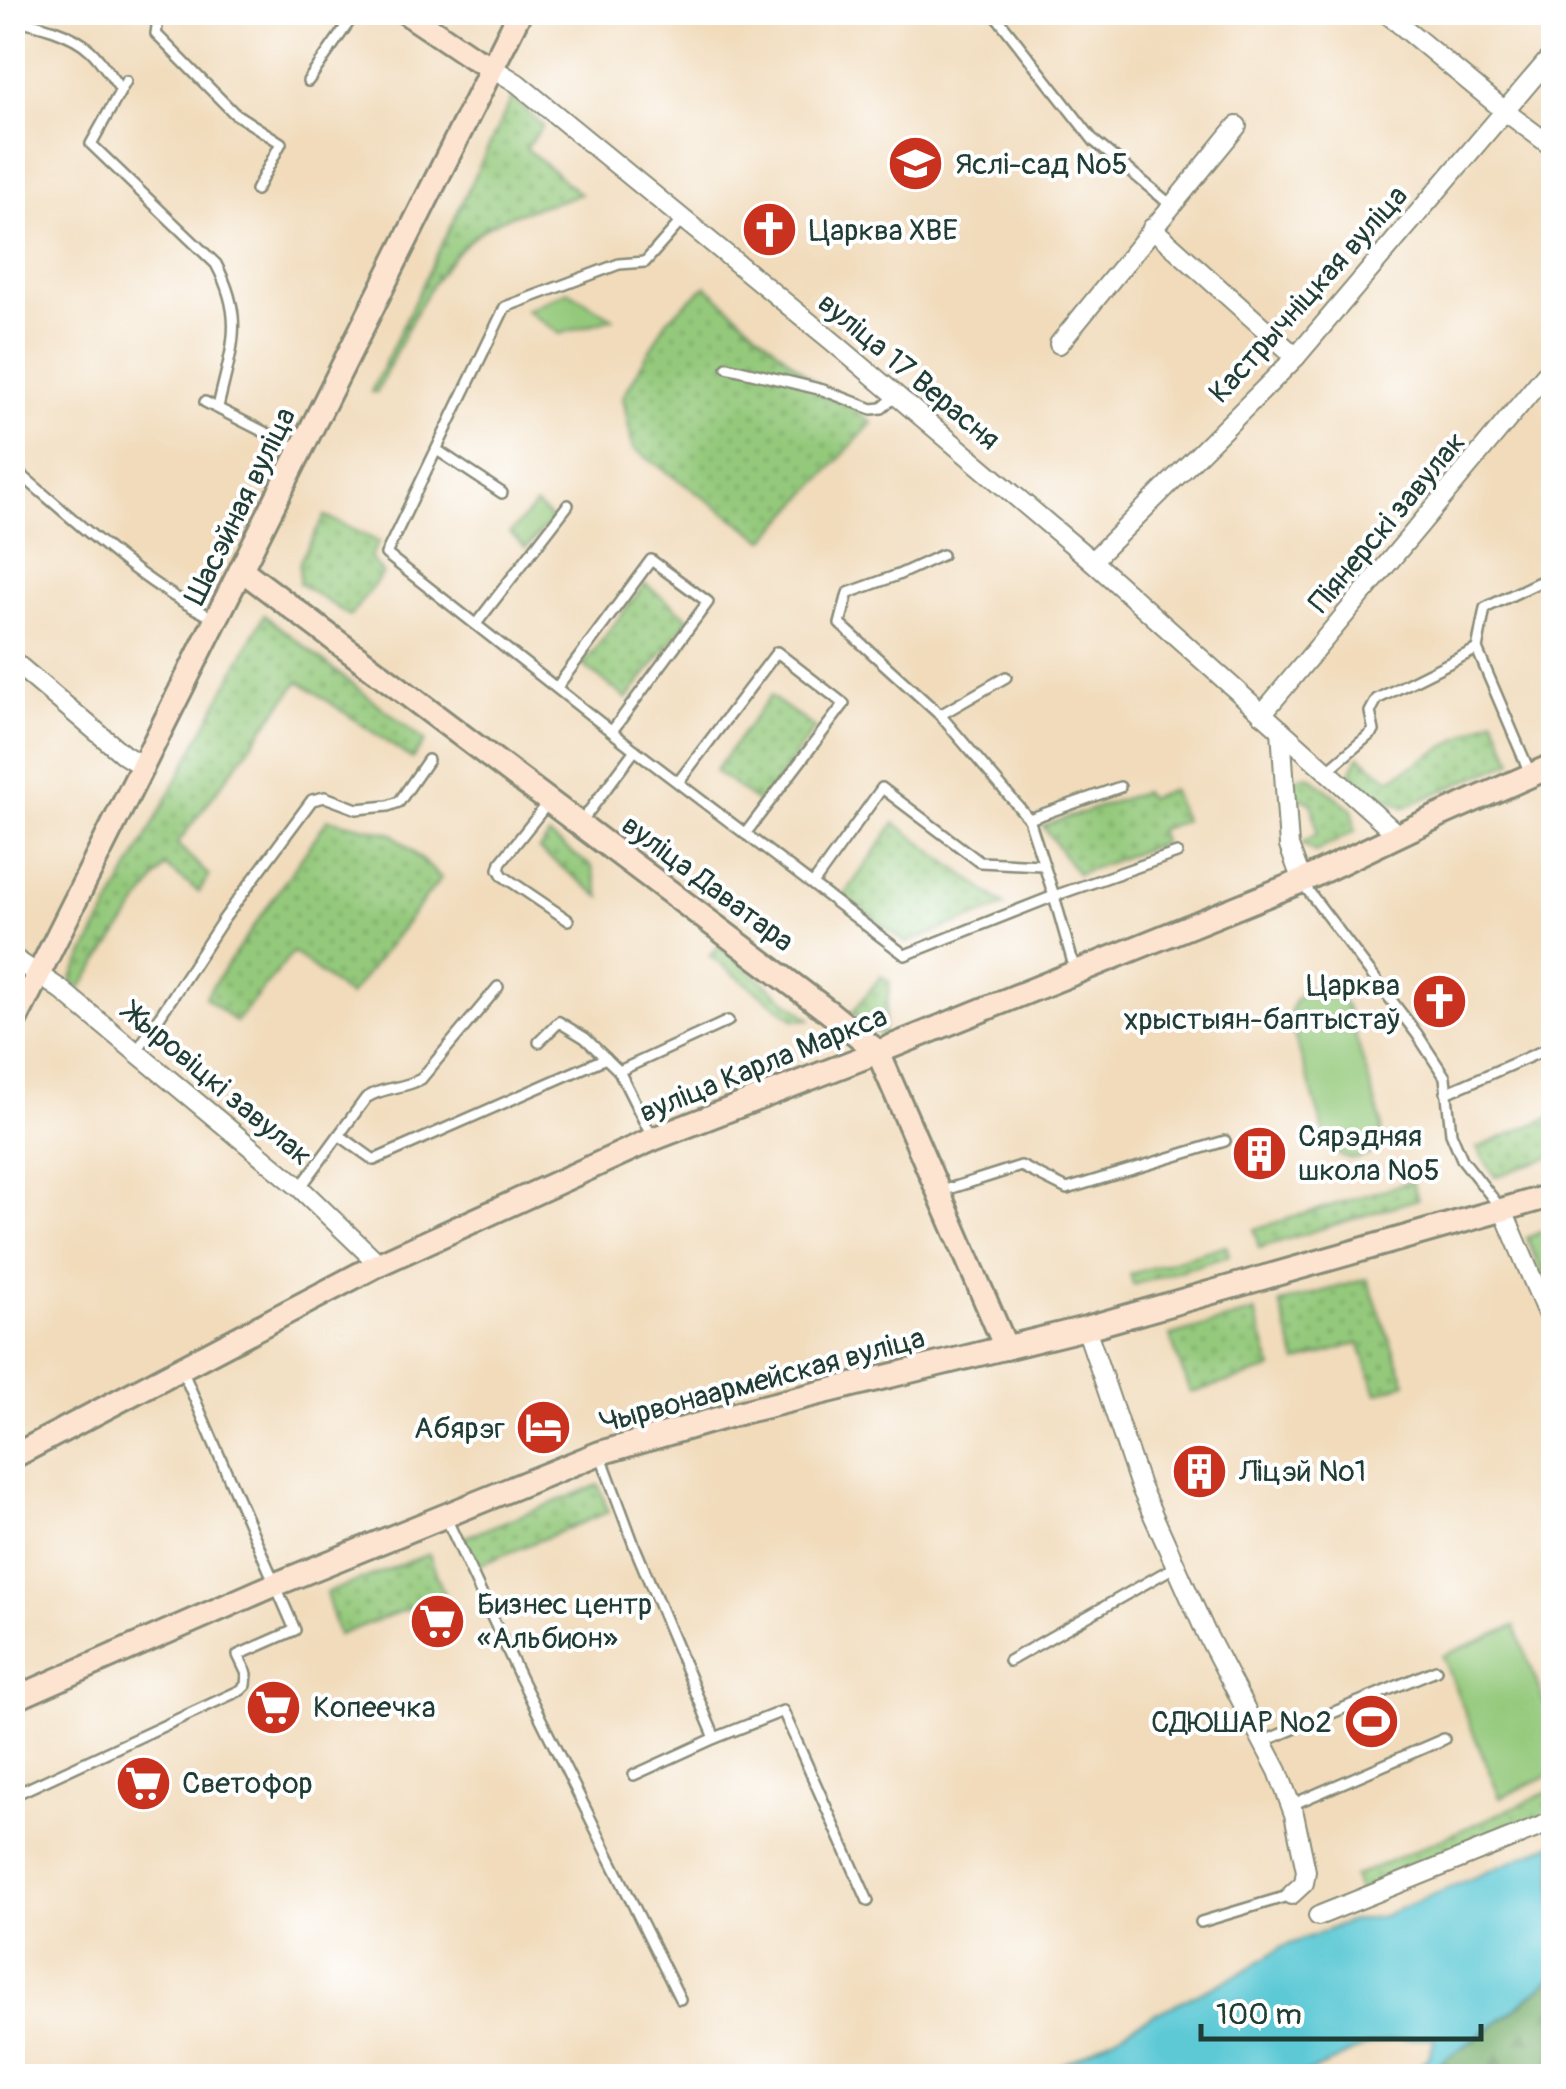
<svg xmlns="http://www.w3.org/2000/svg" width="1566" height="2089" font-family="Pangolin,sans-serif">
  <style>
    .grass { fill: url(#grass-dots); stroke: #5a8358; stroke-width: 2.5 }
    .forest { fill: url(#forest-firs); stroke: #4b7550; stroke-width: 2.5 }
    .park { fill: #94c97b; stroke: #5a8358; stroke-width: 2.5 }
    .water { fill: #5dc9d5; stroke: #3e8384; stroke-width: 2.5 }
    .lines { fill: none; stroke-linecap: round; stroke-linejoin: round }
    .lane-casing { stroke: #888c78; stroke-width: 14 }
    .street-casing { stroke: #888c78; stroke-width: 22 }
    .secondary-casing { stroke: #888c78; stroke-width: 28 }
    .lane { stroke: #fff; stroke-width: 9 }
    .street { stroke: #fff; stroke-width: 18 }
    .secondary { stroke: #fde4d1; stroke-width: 22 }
    .labels { text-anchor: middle; stroke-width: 8; stroke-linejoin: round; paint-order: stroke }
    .poi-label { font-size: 30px; fill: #1f3d34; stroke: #fff; text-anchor: start }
    .street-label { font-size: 30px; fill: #1f3d34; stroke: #fff }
  </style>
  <defs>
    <pattern id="grass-dots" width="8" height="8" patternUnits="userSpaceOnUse" patternTransform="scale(2.5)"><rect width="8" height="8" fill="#94c97b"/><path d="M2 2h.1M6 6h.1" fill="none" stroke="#78a466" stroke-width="1.8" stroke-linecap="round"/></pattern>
    <pattern id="forest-firs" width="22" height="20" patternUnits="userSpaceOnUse" patternTransform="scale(2.5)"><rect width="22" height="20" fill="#77ad6b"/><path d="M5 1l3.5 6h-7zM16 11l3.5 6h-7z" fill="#618e59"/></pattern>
  </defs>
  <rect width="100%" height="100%" fill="#fff"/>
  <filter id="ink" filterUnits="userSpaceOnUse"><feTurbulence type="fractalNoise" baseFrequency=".01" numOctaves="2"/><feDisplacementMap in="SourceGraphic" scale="20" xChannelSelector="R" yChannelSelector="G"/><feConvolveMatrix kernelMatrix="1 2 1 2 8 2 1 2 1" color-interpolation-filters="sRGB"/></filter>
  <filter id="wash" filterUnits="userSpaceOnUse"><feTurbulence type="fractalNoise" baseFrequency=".0048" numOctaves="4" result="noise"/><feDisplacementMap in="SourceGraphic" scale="40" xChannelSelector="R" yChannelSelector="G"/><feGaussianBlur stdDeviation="2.25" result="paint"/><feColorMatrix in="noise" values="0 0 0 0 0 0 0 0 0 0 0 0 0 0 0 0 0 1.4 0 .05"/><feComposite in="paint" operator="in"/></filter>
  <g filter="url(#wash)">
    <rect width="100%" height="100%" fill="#f1dbbb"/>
    <!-- grass -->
    <g class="grass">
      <path d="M512,98L543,126L526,148L580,194C554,203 525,209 500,220C439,247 404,336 377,392H371Z"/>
      <polygon points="706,286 823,390 821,396 851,406 872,423 765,540 633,448 623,397 667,320"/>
      <polygon points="325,516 379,542 370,558 383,573 350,616 299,583 300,561"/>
      <polygon points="645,584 689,618 627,699 583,665"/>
      <polygon points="264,615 425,741 412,759 299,681 177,844 209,876 199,892 165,866 80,989 71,980"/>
      <polygon points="770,696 815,728 760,804 715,771"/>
      <polygon points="1494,718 1513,761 1404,807 1384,797 1375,800 1351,773 1359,756 1390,779"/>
      <polygon points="1309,776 1352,809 1355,831 1315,852 1302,843 1317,833 1312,802 1294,795 1294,778"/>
      <polygon points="1171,790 1184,821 1158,830 1163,843 1077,874 1043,826 1143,792 1149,798"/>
      <polygon points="328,819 393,834 441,878 349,996 293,952 236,1022 205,997"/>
      <polygon points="895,823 1005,906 906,943 844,896"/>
      <polygon points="549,836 592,867 601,897 539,850"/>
      <polygon points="719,946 810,1019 795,1020 710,956"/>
      <polygon points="881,976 890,982 882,1037 852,1013"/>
      <polygon points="1553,1116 1553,1156 1495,1177 1477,1148"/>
      <polygon points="1412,1181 1418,1199 1259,1248 1254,1229"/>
      <polygon points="1553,1226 1553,1278 1545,1281 1527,1238"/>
      <polygon points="1226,1245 1229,1256 1133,1285 1130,1274"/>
      <polygon points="1367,1279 1406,1383 1377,1394 1359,1343 1297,1362 1280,1303"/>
      <polygon points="1255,1312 1272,1369 1190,1393 1170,1336"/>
      <polygon points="599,1485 608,1512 479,1565 463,1538"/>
      <polygon points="429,1554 444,1595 338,1635 326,1593"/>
      <polygon points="1553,1790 1553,1815 1359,1894 1353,1877"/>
    </g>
    <!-- forest -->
    <path class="forest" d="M1553,1977V2076H1415C1461,2052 1515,2012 1553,1977Z"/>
    <!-- park -->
    <g class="park">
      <polygon points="568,291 613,318 560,334 526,310"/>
      <polygon points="536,505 552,519 526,548 510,533"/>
      <path d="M1319,987L1336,993L1347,1008L1381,1121C1386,1155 1353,1172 1329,1147L1291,1025C1288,1004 1298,990 1319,987Z"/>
      <polygon points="1515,1626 1553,1725 1553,1773 1500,1798 1442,1656"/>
    </g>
    <!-- water -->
    <path class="water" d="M1553,1844V1977L1505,2016L1432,2069L1417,2075L1413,2069L1429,2057L1435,2039C1403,2037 1377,2040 1348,2054C1330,2063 1315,2072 1295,2076H1034L1077,2058L1155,2014L1241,1973L1282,1947L1351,1921L1383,1916Z"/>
  </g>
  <g filter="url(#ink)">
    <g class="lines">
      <defs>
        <g id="lane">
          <polyline points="162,12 158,19 156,34 234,113 281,143 256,190"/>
          <polyline points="993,12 1094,141 1171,205"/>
          <path d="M12,19C37,24 71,32 90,50C102,61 111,77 121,90"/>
          <path d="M126,81L91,144L216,264C246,320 231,349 218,407"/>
          <polyline points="308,81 356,12"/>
          <polyline points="683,219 645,262 619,264 505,307 386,554 635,750 905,955 1054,896 1029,819 940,715 840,624 848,593 898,575 942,555"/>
          <polyline points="727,367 823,390 872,409 882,408 896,396"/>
          <polyline points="205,402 298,449"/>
          <polyline points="437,450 502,493"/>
          <path d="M12,467C73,518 143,586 214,618"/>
          <polyline points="476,624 568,505"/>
          <polyline points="557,687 651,560 708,602 612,731"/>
          <polyline points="940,715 1006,677"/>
          <polyline points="1328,770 1374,731 1370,712 1377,699 1477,649"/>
          <polyline points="1530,773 1477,649 1485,608 1554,575"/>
          <polyline points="679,781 777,652 844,704 745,834"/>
          <polyline points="548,803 501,862 499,869 503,876 568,920"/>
          <polyline points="1029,819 1120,787"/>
          <polyline points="581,822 635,750"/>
          <polyline points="813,884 882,788 980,862 1042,865"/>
          <polyline points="1303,884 1417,1034 1445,1077 1451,1133 1462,1159 1499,1206"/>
          <polyline points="1075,970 1054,896 1177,853"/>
          <polyline points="539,1042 559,1022 585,1038 619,1071 652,1137"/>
          <polyline points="137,1051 223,920 312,800 325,797 357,809 388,806 399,802 428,760"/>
          <polyline points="619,1071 728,1021"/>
          <polyline points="1446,1093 1554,1046"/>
          <polyline points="339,1135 374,1160 606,1058"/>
          <path d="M300,1188L366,1098C382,1087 403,1089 421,1079L498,987"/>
          <polyline points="942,1191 1021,1166 1067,1189 1225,1141"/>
          <polyline points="601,1456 634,1545 715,1738 783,1711 868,1901"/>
          <polyline points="446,1518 520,1677 680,1999"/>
          <polyline points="1009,1661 1176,1566"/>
          <polyline points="1262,1742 1436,1670"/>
          <polyline points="634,1775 715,1738"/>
          <polyline points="12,1796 241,1690 246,1685 247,1674 238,1655 295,1630 183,1372"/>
          <polyline points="1298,1802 1444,1739"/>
          <polyline points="1201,1922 1291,1895"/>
        </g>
        <g id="street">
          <polyline points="1385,12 1506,112 1554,148"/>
          <polyline points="491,67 517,83 832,341 1092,561 1398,835"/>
          <polyline points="1152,228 1296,357"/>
          <polyline points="1059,344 1237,126"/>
          <polyline points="1092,561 1296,357 1554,53"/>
          <polyline points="12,660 124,755 142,766"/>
          <polyline points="1262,714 1554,364"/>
          <polyline points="1281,730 1289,846 1302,881"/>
          <polyline points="12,957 60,989 300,1188 379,1264"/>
          <polyline points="1503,1210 1554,1330"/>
          <polyline points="1086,1328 1140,1486 1206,1633 1278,1771 1294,1814 1306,1871 1304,1883 1291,1895"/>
          <polyline points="1318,1916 1554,1821"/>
        </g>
        <g id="secondary">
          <polyline points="405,12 472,57 491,67"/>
          <polyline points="242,570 829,1012 878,1052 1006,1348"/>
          <polyline points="12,1027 520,12"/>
          <polyline points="12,1457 379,1264 653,1139 878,1052 1302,881 1438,816 1554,765"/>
          <polyline points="12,1700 274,1585 600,1453 742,1412 1086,1328 1554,1195"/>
        </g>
      </defs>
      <!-- lane casing -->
      <use href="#lane" class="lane-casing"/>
      <!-- street casing -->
      <use href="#street" class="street-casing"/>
      <!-- secondary casing -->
      <use href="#secondary" class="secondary-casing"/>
      <!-- lane -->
      <use href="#lane" class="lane"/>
      <!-- street -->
      <use href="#street" class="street"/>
      <!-- secondary -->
      <use href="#secondary" class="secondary"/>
    </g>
  </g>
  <!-- icons -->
  <defs>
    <symbol id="school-disc" viewBox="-11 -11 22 22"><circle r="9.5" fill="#c8321e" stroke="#fff"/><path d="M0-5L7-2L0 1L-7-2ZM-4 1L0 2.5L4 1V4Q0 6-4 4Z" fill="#fff"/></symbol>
    <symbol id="church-disc" viewBox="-11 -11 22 22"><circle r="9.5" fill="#c8321e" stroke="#fff"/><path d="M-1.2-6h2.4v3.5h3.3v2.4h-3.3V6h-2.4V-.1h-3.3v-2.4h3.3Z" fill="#fff"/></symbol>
    <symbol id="building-disc" viewBox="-11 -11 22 22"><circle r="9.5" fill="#c8321e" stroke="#fff"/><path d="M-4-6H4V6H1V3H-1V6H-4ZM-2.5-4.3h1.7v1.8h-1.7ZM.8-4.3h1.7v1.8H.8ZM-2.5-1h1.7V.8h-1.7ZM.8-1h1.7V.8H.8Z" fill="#fff"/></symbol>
    <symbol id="hotel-disc" viewBox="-11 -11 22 22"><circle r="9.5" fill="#c8321e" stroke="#fff"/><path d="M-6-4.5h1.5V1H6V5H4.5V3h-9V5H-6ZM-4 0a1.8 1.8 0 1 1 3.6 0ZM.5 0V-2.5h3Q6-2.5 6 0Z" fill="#fff"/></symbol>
    <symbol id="supermarket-disc" viewBox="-11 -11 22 22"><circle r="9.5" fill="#c8321e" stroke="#fff"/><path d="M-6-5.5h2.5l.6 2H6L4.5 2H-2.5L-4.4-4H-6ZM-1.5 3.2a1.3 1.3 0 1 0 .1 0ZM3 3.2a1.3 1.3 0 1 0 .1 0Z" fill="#fff"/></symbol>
    <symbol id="stadium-disc" viewBox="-11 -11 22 22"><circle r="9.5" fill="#c8321e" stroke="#fff"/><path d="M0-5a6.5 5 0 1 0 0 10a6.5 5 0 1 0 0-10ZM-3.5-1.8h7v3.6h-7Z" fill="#fff"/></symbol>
  </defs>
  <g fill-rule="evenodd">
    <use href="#school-disc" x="884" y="132" width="63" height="63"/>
    <use href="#church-disc" x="738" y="198" width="63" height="63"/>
    <use href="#church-disc" x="1408" y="970" width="63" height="63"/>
    <use href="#building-disc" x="1228" y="1122" width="63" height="63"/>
    <use href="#hotel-disc" x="512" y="1396" width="63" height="63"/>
    <use href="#building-disc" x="1168" y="1440" width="63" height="63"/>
    <use href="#supermarket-disc" x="406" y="1590" width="63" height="63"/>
    <use href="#supermarket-disc" x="242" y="1676" width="63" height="63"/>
    <use href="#stadium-disc" x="1340" y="1690" width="63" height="63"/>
    <use href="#supermarket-disc" x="112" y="1752" width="63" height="63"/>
  </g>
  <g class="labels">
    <!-- poi labels -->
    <g class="poi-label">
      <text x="955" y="174">Яслі-сад №5</text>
      <text x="809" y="240">Царква ХВЕ</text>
      <text x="1400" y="995" text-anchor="end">Царква<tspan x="1400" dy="34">хрыстыян-баптыстаў</tspan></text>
      <text x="1298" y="1146">Сярэдняя<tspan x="1298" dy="34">школа №5</tspan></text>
      <text x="505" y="1438" text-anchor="end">Абярэг</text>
      <text x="1239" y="1481">Ліцэй №1</text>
      <text x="477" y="1614">Бизнес центр<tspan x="477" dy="34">«Альбион»</tspan></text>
      <text x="313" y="1717">Копеечка</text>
      <text x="1332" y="1732" text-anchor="end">СДЮШАР №2</text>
      <text x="182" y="1793">Светофор</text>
    </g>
    <!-- street labels -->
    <g class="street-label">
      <text transform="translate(1308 294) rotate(-48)" y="10">Кастрычніцкая вуліца</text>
      <text transform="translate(909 371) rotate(40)" y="10">вуліца 17 Верасня</text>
      <text transform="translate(240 506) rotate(-64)" y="10">Шасэйная вуліца</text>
      <text transform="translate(1387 522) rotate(-50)" y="10">Піянерскі завулак</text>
      <text transform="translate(708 883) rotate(37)" y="10">вуліца Даватара</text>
      <text transform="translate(763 1064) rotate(-22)" y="10">вуліца Карла Маркса</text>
      <text transform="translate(218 1084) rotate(40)" y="10">Жыровіцкі завулак</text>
      <text transform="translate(762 1380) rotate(-15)" y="10">Чырвонаармейская вуліца</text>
    </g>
  </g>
  <!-- margin -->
  <rect width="1566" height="2089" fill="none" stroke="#fff" stroke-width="50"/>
  <!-- scale -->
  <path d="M1201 2024v15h280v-15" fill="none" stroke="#1f3d34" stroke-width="5"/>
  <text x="1216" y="2024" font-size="30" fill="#1f3d34" stroke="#ffffff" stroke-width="8" paint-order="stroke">100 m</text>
</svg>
